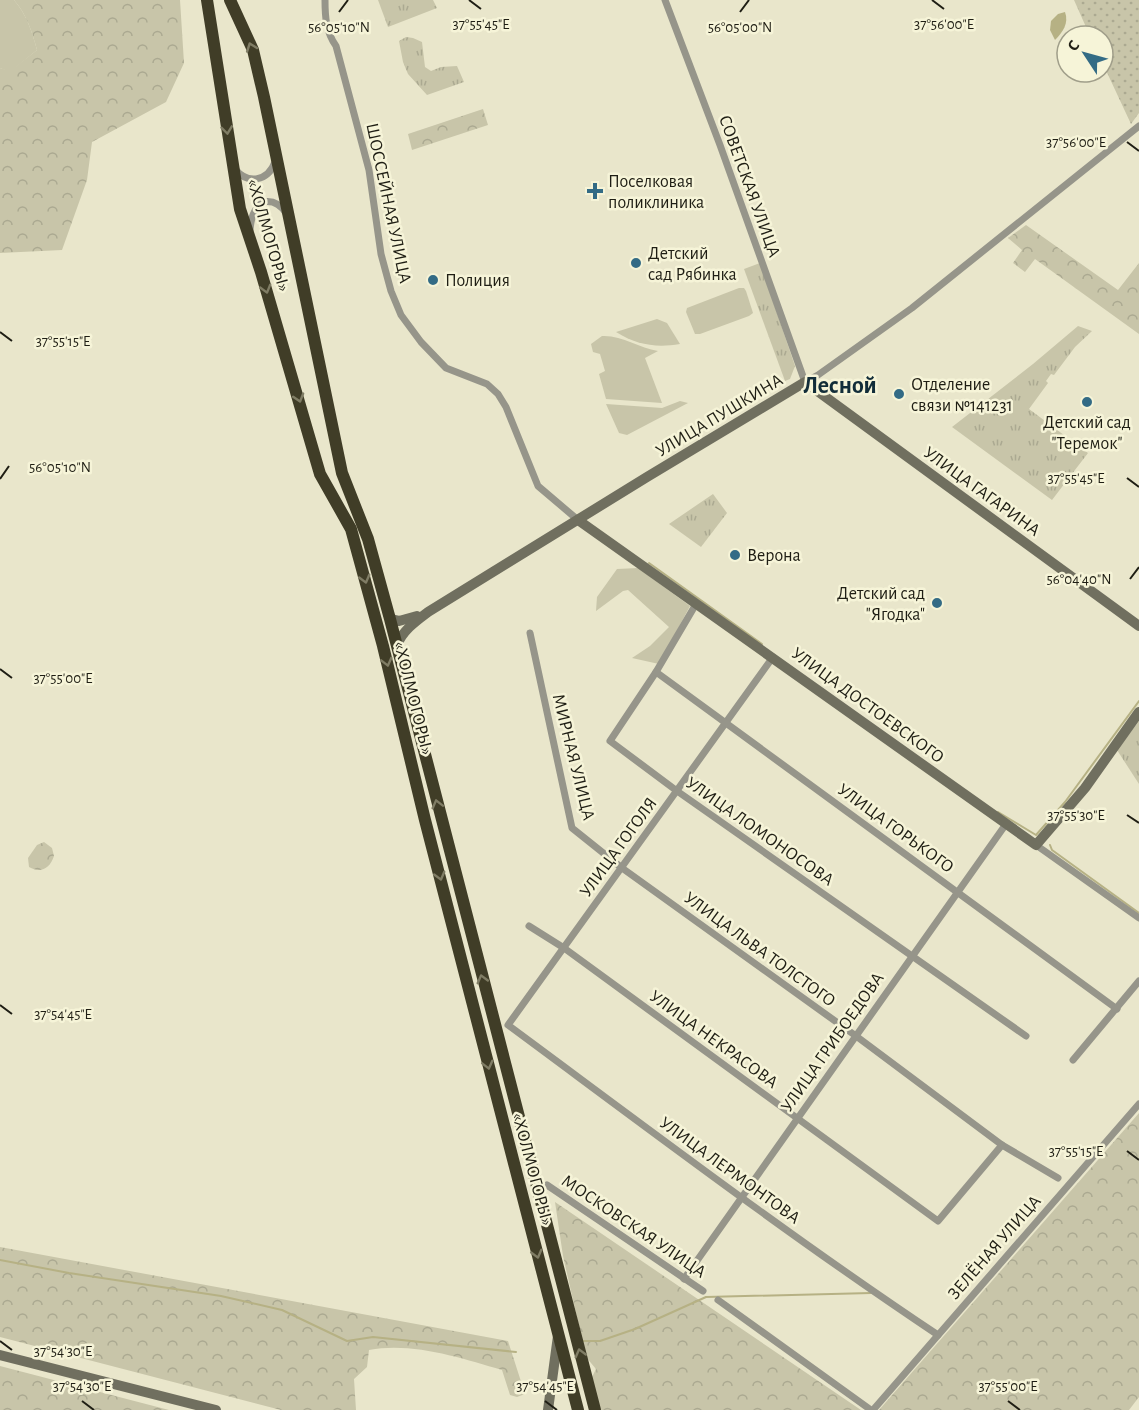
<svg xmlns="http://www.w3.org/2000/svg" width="1139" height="1410" font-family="'Alegreya Sans',sans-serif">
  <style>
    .grass { fill: #c8c5a9 }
    .forest { fill: url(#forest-crowns) }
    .park { fill: url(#park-tufts) }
    .garden { fill: url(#garden-dots) }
    .water { fill: #b6b184 }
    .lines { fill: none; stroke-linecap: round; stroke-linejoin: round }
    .stream { stroke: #b6b184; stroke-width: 2 }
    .street { stroke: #96958a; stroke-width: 7 }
    .secondary { stroke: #706f5f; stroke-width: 10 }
    .highway { stroke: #403d27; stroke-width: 12 }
    .oneway { stroke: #807d65 }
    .ticks { fill: none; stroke: #1f1e14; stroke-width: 2 }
    .poi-dot { fill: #336b85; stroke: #f6f4d8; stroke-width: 2 }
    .labels { text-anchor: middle; stroke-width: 5; stroke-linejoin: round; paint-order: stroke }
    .poi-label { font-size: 18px; fill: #1f1e14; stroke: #f6f4d8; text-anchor: start }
    .street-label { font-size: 18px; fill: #1f1e14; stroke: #f6f4d8 }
    .district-label { font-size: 24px; font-weight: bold; fill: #122d39; stroke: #f6f4d8 }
    .ticks-label { font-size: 15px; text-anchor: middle; fill: #1f1e14; stroke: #f6f4d8; stroke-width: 5; stroke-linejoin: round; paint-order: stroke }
  </style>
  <defs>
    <pattern id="forest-crowns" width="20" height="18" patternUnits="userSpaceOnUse" patternTransform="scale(1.5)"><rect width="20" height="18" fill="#c8c5a9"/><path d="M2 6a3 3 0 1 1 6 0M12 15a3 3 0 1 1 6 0" fill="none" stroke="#aba991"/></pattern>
    <pattern id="park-tufts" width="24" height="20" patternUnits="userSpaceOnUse" patternTransform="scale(1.5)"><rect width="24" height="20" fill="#c8c5a9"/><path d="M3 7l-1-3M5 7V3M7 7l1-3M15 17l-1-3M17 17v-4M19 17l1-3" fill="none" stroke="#aba991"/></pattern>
    <pattern id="garden-dots" width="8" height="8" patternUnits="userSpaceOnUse" patternTransform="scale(1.5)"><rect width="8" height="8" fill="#c8c5a9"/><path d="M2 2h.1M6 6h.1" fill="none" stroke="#aba991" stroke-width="1.8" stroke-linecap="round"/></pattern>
  </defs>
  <rect width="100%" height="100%" fill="#e9e6cb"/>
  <!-- grass -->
  <g class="grass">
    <path d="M0,0H14C27,15 32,32 37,50L10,72L0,68Z"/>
    <polygon points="739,288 744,288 746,291 753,313 749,316 700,334 695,334 686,312 687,308"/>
    <path d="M657,319L667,323L680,344C656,348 637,345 616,332Z"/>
    <path d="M602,336C622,335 639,348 658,351L645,358L662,403L606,399L599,374L605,371L600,354L593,352L591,344Z"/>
    <polygon points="680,401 688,403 627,435 619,433 606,404 662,408"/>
    <polygon points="638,568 690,606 659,664 632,658 650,646 669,627 628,590 623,591 596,611 597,597 617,569"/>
  </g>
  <!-- forest -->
  <g class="forest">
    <path d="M14,0H180L184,63L166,102L92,142L87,180L62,250L0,253V68L10,71L37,50C32,32 27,15 14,0Z"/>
    <polygon points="483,109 488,125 412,150 408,134"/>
    <polygon points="1026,225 1118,290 1139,263 1139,334 1035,259 1025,272 1013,263 1022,250 1008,238"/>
    <path d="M44,842L52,848L54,856C50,868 41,874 29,867L28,858L37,845Z"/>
    <polygon points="1139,1113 1139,1397 1129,1410 879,1410"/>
    <polygon points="555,1202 861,1410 599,1410 591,1379 596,1369 586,1357 563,1256"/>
    <path d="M0,1247L508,1341L525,1394L517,1397L510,1395L502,1370C460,1358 413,1342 369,1350L367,1367L354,1379L356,1410H281L0,1337Z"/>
    <polygon points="0,1366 169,1410 0,1410"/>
  </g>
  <!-- park -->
  <g class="park">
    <polygon points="378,0 433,0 437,8 388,27"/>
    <polygon points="406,37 413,38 422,42 425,67 431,71 441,67 457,66 464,82 427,95 408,74 403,62 399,41"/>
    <polygon points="760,263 795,366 790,379 785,381 744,269"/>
    <polygon points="1078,326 1092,331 1075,347 1054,375 1051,374 1046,381 1048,383 1029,409 1088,453 1052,500 952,427 1033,364"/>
    <polygon points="713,494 727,513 701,547 669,524"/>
    <polygon points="1139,721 1139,784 1117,750"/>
  </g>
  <!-- garden -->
  <polygon class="garden" points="1074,0 1139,0 1139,113 1131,124 1103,64 1103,36 1090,36"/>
  <!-- water -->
  <path class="water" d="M1065,12C1069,23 1063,32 1055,40L1050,30L1051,21L1058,14Z"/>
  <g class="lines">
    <!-- stream -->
    <g class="stream">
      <polyline points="649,563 762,644"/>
      <polyline points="998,812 1036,835 1065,802 1139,701"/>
      <polyline points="1050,845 1052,850 1139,913"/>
      <polyline points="0,1260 69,1273 221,1296 282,1310 347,1341 373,1337 516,1352"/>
      <polyline points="583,1341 600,1341 635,1329 706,1297 871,1293"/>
    </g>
    <!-- street -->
    <g class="street">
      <path d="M325,0C325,17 326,32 336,46L369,170L381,254L391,291L401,315L421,342L446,368L487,384L498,394L506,407L538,486L578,520"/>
      <polyline points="665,0 720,145 805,382 818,375 912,308 1139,126"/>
      <path d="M235,169C248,185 268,181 275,162"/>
      <path d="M250,230C251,219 253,209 263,202C273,200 280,204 286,213"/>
      <polyline points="696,604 656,672 610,741 677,791 1026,1036"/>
      <polyline points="530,633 572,828 622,868 856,1036 1002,1145 1058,1178"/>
      <path d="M773,657L508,1025C650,1130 791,1237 938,1335"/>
      <polyline points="656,672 1117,1009"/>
      <polyline points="1036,845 1139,918"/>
      <polyline points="529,926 564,948 938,1221 1002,1145"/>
      <polyline points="1073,1060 1139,981"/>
      <polyline points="547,1185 703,1291"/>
      <polyline points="684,1279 1006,824"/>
      <polyline points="718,1300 871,1410"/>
      <polyline points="873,1410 1139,1104"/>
    </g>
    <!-- secondary -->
    <g class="secondary">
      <polyline points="578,520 1036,845 1085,788 1139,712"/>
      <polyline points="390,619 399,621 417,616"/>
      <path d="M397,645C403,630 416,621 428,612L647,477L805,382L1139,626"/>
      <polyline points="0,1355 216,1410"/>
      <polyline points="548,1410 558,1336"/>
    </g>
    <!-- highway -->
    <g class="highway">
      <polyline points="207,0 240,209 261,272 320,474 351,529 383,646 425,820 578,1410"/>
      <polyline points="230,0 253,50 264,97 342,473 368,539 390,619 595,1410"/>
    </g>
  </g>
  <!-- one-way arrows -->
  <defs><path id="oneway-chevron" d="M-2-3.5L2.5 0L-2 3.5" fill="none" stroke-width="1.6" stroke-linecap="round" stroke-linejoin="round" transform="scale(1.5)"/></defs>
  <g class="oneway">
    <use href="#oneway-chevron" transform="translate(251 47) rotate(-110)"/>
    <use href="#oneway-chevron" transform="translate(227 130) rotate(83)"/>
    <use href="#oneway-chevron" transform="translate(266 289) rotate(74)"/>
    <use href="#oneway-chevron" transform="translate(299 398) rotate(73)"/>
    <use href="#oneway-chevron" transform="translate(365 579) rotate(75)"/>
    <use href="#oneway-chevron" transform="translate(387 662) rotate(76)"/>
    <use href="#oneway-chevron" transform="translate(437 804) rotate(-104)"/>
    <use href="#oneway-chevron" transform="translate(440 876) rotate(75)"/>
    <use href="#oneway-chevron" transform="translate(482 979) rotate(-105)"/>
    <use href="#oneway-chevron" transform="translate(488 1065) rotate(76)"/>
    <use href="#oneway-chevron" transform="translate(537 1254) rotate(75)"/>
    <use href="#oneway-chevron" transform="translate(580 1353) rotate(-105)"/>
  </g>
  <!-- ticks -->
  <path class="ticks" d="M469,0L481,9M932,0L944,9M339,12L348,0M740,12L749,0M1127,142L1139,151M0,332L12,341M1127,478L1139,487M0,479L9,466M1130,579L1139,567M0,669L12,678M1127,815L1139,823M0,1005L12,1014M1127,1151L1139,1160M0,1341L12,1350M82,1401L94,1410M545,1401L557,1410M1008,1401L1020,1410"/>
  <!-- markers -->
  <g class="poi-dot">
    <path d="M592 182h6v6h6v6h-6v6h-6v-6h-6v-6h6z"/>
    <circle cx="636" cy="263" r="6"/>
    <circle cx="433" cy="280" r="6"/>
    <circle cx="899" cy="394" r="6"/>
    <circle cx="1087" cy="402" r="6"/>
    <circle cx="735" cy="555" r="6"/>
    <circle cx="937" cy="603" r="6"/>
  </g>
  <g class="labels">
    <!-- poi labels -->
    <g class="poi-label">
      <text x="608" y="187">Поселковая<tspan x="608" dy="21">поликлиника</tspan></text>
      <text x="648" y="259">Детский<tspan x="648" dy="21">сад Рябинка</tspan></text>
      <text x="445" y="286">Полиция</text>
      <text x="911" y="390">Отделение<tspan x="911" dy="21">связи №141231</tspan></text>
      <text x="1087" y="428" text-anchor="middle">Детский сад<tspan x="1087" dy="21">"Теремок"</tspan></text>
      <text x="747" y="561">Верона</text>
      <text x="925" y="599" text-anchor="end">Детский сад<tspan x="925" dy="21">"Ягодка"</tspan></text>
    </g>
    <!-- street labels -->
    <g class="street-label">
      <text transform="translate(750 186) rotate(70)" y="6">СОВЕТСКАЯ УЛИЦА</text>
      <text transform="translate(389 203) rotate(78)" y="6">ШОССЕЙНАЯ УЛИЦА</text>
      <text transform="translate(269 235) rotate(74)" y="6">«ХОЛМОГОРЫ»</text>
      <text transform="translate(719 415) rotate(-31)" y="6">УЛИЦА ПУШКИНА</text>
      <text transform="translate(982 491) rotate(36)" y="6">УЛИЦА ГАГАРИНА</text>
      <text transform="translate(414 698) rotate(76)" y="6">«ХОЛМОГОРЫ»</text>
      <text transform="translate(868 705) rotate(36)" y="6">УЛИЦА ДОСТОЕВСКОГО</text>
      <text transform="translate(574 757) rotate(76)" y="6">МИРНАЯ УЛИЦА</text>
      <text transform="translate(896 828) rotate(36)" y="6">УЛИЦА ГОРЬКОГО</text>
      <text transform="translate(760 831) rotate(35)" y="6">УЛИЦА ЛОМОНОСОВА</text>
      <text transform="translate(618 847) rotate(-54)" y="6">УЛИЦА ГОГОЛЯ</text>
      <text transform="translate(760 949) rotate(36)" y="6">УЛИЦА ЛЬВА ТОЛСТОГО</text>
      <text transform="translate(714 1039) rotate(36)" y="6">УЛИЦА НЕКРАСОВА</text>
      <text transform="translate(832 1042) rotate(-55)" y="6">УЛИЦА ГРИБОЕДОВА</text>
      <text transform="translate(533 1169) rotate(75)" y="6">«ХОЛМОГОРЫ»</text>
      <text transform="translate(730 1170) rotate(36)" y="6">УЛИЦА ЛЕРМОНТОВА</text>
      <text transform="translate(634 1226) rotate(34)" y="6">МОСКОВСКАЯ УЛИЦА</text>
      <text transform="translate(994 1247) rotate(-49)" y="6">ЗЕЛЁНАЯ УЛИЦА</text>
    </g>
    <!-- district labels -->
    <g class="district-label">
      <text x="840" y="393">Лесной</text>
    </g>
  </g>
  <g class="ticks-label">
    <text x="481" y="29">37°55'45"E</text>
    <text x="944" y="29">37°56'00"E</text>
    <text x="339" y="32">56°05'10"N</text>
    <text x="740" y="32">56°05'00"N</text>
    <text x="1076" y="147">37°56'00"E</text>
    <text x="63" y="346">37°55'15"E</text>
    <text x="60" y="472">56°05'10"N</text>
    <text x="1076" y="483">37°55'45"E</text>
    <text x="1079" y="584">56°04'40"N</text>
    <text x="63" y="683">37°55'00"E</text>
    <text x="1076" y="820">37°55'30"E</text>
    <text x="63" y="1019">37°54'45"E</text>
    <text x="1076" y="1156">37°55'15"E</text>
    <text x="63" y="1356">37°54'30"E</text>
    <text x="82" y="1391">37°54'30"E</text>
    <text x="545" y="1391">37°54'45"E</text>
    <text x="1008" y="1391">37°55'00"E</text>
  </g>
  <!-- north arrow -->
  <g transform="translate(1085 54) rotate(306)"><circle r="28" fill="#f6f4d8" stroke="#a09e8a" stroke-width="1.5"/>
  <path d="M0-4.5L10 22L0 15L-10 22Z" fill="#336b85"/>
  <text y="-9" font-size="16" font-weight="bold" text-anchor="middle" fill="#1f1e14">С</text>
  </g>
</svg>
